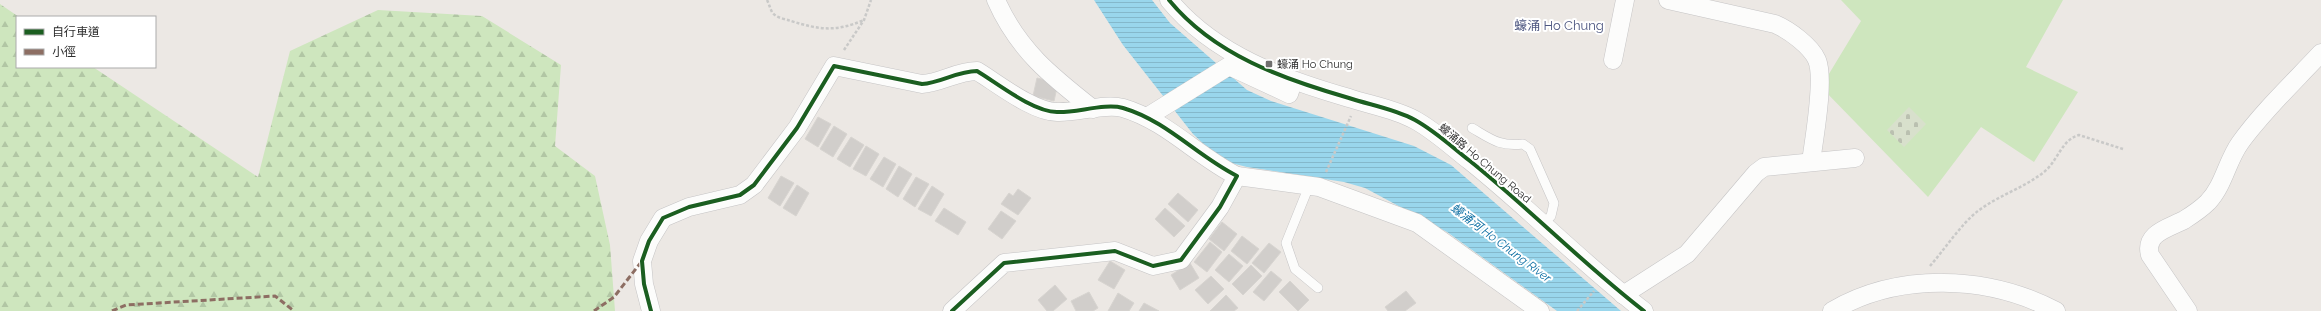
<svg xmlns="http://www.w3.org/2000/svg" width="2321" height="311" font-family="Raleway,'Noto Sans TC',sans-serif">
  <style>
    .grass { fill: #cee6be }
    .forest { fill: url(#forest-firs) }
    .cemetery { fill: url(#cemetery-stones) }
    .water { fill: url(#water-rules) }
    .building { fill: #d1cecb; stroke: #d7d4d0 }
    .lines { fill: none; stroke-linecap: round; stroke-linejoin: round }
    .service-casing { stroke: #c5c4c5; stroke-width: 10 }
    .minor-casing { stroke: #c5c4c5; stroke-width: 19 }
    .path { stroke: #c9c9c8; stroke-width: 2.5; stroke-dasharray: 3 2; stroke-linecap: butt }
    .service { stroke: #fcfcfb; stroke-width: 9 }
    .minor { stroke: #fcfcfb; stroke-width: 18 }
    .quiet { stroke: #8d6e63; stroke-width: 3; stroke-dasharray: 6 3; stroke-linecap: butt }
    .cycleway-casing { stroke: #fff; stroke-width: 6 }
    .cycleway { stroke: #1b5e20; stroke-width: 4 }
    .poi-dot { fill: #706f6e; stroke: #fff; stroke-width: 1.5 }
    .labels { text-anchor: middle; stroke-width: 4; stroke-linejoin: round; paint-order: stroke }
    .poi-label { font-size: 11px; fill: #2e2e2e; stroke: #fff; text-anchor: start }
    .street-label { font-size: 11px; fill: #2e2e2e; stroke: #fff }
    .water-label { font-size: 12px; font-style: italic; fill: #0d6fa3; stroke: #fff }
    .quarter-label { font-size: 13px; fill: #4d5680; stroke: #fff }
  </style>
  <defs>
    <pattern id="forest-firs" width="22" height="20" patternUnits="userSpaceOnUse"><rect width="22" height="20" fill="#cee6be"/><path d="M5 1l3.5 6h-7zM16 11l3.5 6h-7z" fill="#b1c6a4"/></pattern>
    <pattern id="cemetery-stones" width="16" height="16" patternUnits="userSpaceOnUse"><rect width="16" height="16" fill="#d8e0cc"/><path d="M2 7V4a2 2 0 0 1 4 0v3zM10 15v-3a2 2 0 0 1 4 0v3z" fill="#bac0b0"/></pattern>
    <pattern id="water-rules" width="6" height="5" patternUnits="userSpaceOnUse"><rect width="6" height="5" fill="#99d6ec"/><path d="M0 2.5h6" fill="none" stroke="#84b8cb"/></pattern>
  </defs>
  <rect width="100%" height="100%" fill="#ece8e4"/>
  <!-- grass -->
  <polygon class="grass" points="1841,0 2063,0 2026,67 2078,92 2034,162 1981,127 1928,197 1821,87 1861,21"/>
  <!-- forest -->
  <polygon class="forest" points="0,4 19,17 17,17 17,67 93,67 258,177 290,51 378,10 482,16 561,65 555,146 595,176 610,245 615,311 0,311"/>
  <!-- cemetery -->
  <polygon class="cemetery" points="1909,107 1926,124 1904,147 1887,130"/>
  <!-- water -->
  <polygon class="water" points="1094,0 1152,0 1170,23 1247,90 1271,101 1414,146 1451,165 1621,311 1557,311 1447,232 1365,188 1344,182 1247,167 1227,162 1211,151 1193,134 1123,45"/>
  <!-- building -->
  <g class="building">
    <polygon points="1037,78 1058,83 1054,101 1033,96"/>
    <polygon points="818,117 831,124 818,147 805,139"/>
    <polygon points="834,126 847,134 833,157 820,149"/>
    <polygon points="851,137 864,145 850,167 837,159"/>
    <polygon points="866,146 879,154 866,176 853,169"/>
    <polygon points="884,157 896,164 883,187 870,179"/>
    <polygon points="899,166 912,174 898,197 886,189"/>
    <polygon points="781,176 794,183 780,206 768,198"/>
    <polygon points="916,177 929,184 915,207 903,199"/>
    <polygon points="797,185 809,193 796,216 783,208"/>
    <polygon points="932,186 944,194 931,216 918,209"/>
    <polygon points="1018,189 1031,198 1018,215 1001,204 1009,193 1013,196"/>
    <polygon points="1178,193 1198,210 1188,222 1168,204"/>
    <polygon points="944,208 966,222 958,235 935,221"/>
    <polygon points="1165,208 1185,226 1174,237 1155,219"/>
    <polygon points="1001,211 1016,221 1002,239 988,229"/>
    <polygon points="1222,222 1237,234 1224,251 1209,239"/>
    <polygon points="1242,236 1259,249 1247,264 1231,251"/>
    <polygon points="1210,242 1222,252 1207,272 1194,262"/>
    <polygon points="1269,243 1281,252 1264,273 1252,263"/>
    <polygon points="1229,254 1243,266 1229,282 1215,270"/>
    <polygon points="1110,261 1125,270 1114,289 1098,280"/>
    <polygon points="1190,263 1199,278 1180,290 1171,275"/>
    <polygon points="1251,265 1262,276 1243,295 1232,284"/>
    <polygon points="1271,271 1282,280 1264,301 1253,292"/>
    <polygon points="1211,276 1224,289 1208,304 1195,290"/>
    <polygon points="1290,281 1309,300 1298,311 1279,292"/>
    <polygon points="1055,285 1067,299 1053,311 1047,311 1038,300"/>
    <polygon points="1406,291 1416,303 1405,311 1388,311 1385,307"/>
    <polygon points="1089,292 1098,308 1093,311 1076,311 1071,301"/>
    <polygon points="1118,293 1134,303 1129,311 1108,311"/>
    <polygon points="1226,295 1238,308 1234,311 1210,311"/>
    <polygon points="1144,303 1159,311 1139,311"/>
  </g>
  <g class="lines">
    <defs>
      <g id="service">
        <path d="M1472,128C1491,139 1500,147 1523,144L1530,149L1554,203L1551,216L1543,224"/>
        <polyline points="1309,186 1286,243 1295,269 1318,288"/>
      </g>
      <g id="minor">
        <path d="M996,0C1018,50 1051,76 1093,109"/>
        <path d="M1169,0C1214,55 1283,79 1349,98C1370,105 1395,109 1415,120C1435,131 1452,147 1470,161C1530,209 1583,264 1644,311"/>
        <path d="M1668,0L1775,24C1789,30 1811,46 1817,60C1825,79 1814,139 1811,162"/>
        <polyline points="1613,60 1625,0"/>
        <polyline points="1147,117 1229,66 1289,94 1293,82"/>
        <polyline points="1237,176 1319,187 1417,223 1540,311"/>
        <polyline points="1623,295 1687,254 1756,173 1764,167 1855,158"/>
        <path d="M651,311L644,284L642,261L649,241L663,218L689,207L740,195L754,185L797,128L834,66L922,84C941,83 957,71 977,71C997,83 1033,112 1057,112C1076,113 1105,103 1123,108C1167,121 1197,156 1237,176L1220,207L1181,260L1153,266L1115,251L1004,263L952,311"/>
        <path d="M1832,311C1899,272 1988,275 2056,311"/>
        <path d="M2188,311L2150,255C2144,233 2169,228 2184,220C2192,215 2201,209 2208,202C2224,185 2227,161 2240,143C2263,111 2294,82 2321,53"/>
      </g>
    </defs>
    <!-- service casing -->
    <use href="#service" class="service-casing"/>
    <!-- minor casing -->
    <use href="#minor" class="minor-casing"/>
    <!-- path -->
    <g class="path">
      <path d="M767,0C769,4 770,8 772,12C776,18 785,19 791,21C820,30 836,32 864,20"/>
      <polyline points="844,50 864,20 871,0"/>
      <polyline points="1326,172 1351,116"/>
      <path d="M1930,266C1944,250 1962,223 1978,211C1999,195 2024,188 2044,172C2058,161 2061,140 2079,135L2123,149"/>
      <polyline points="1577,311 1594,291"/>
    </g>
    <!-- service -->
    <use href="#service" class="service"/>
    <!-- minor -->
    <use href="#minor" class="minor"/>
    <!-- quiet -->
    <g class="quiet">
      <polyline points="112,311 126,305 275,296 294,311"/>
      <polyline points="594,311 614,297 642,261"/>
    </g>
    <defs>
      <g id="cycleway">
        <path d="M1169,0C1214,55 1283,79 1349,98C1370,105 1395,109 1415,120C1435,131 1452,147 1470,161C1530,209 1583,264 1644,311"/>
        <path d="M651,311L644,284L642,261L649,241L663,218L689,207L740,195L754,185L797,128L834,66L922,84C941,83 957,71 977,71C997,83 1033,112 1057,112C1076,113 1105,103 1123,108C1167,121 1197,156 1237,176L1220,207L1181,260L1153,266L1115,251L1004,263L952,311"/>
      </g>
    </defs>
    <!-- cycleway casing -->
    <use href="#cycleway" class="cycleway-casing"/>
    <!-- cycleway -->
    <use href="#cycleway" class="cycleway"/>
  </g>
  <!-- markers -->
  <rect class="poi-dot" x="1265" y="60" width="8" height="8" rx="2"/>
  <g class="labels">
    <!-- poi labels -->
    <g class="poi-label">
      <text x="1277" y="68">蠔涌 Ho Chung</text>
    </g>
    <!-- street labels -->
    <g class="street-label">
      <text transform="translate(1485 163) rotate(40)" y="4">蠔涌路 Ho Chung Road</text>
    </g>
    <!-- water labels -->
    <g class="water-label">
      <text transform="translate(1501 243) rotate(37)" y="4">蠔涌河 Ho Chung River</text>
    </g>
    <!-- quarter labels -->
    <g class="quarter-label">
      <text x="1559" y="30">蠔涌 Ho Chung</text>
    </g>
  </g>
  <!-- legend -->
  <rect x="16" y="16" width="140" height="52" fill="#ffffff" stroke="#ababab"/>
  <rect x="24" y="29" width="20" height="6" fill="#1b5e20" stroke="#ababab"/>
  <text x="52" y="36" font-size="12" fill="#2e2e2e">自行車道</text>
  <rect x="24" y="49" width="20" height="6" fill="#8d6e63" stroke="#ababab"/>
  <text x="52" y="56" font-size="12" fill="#2e2e2e">小徑</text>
</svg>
